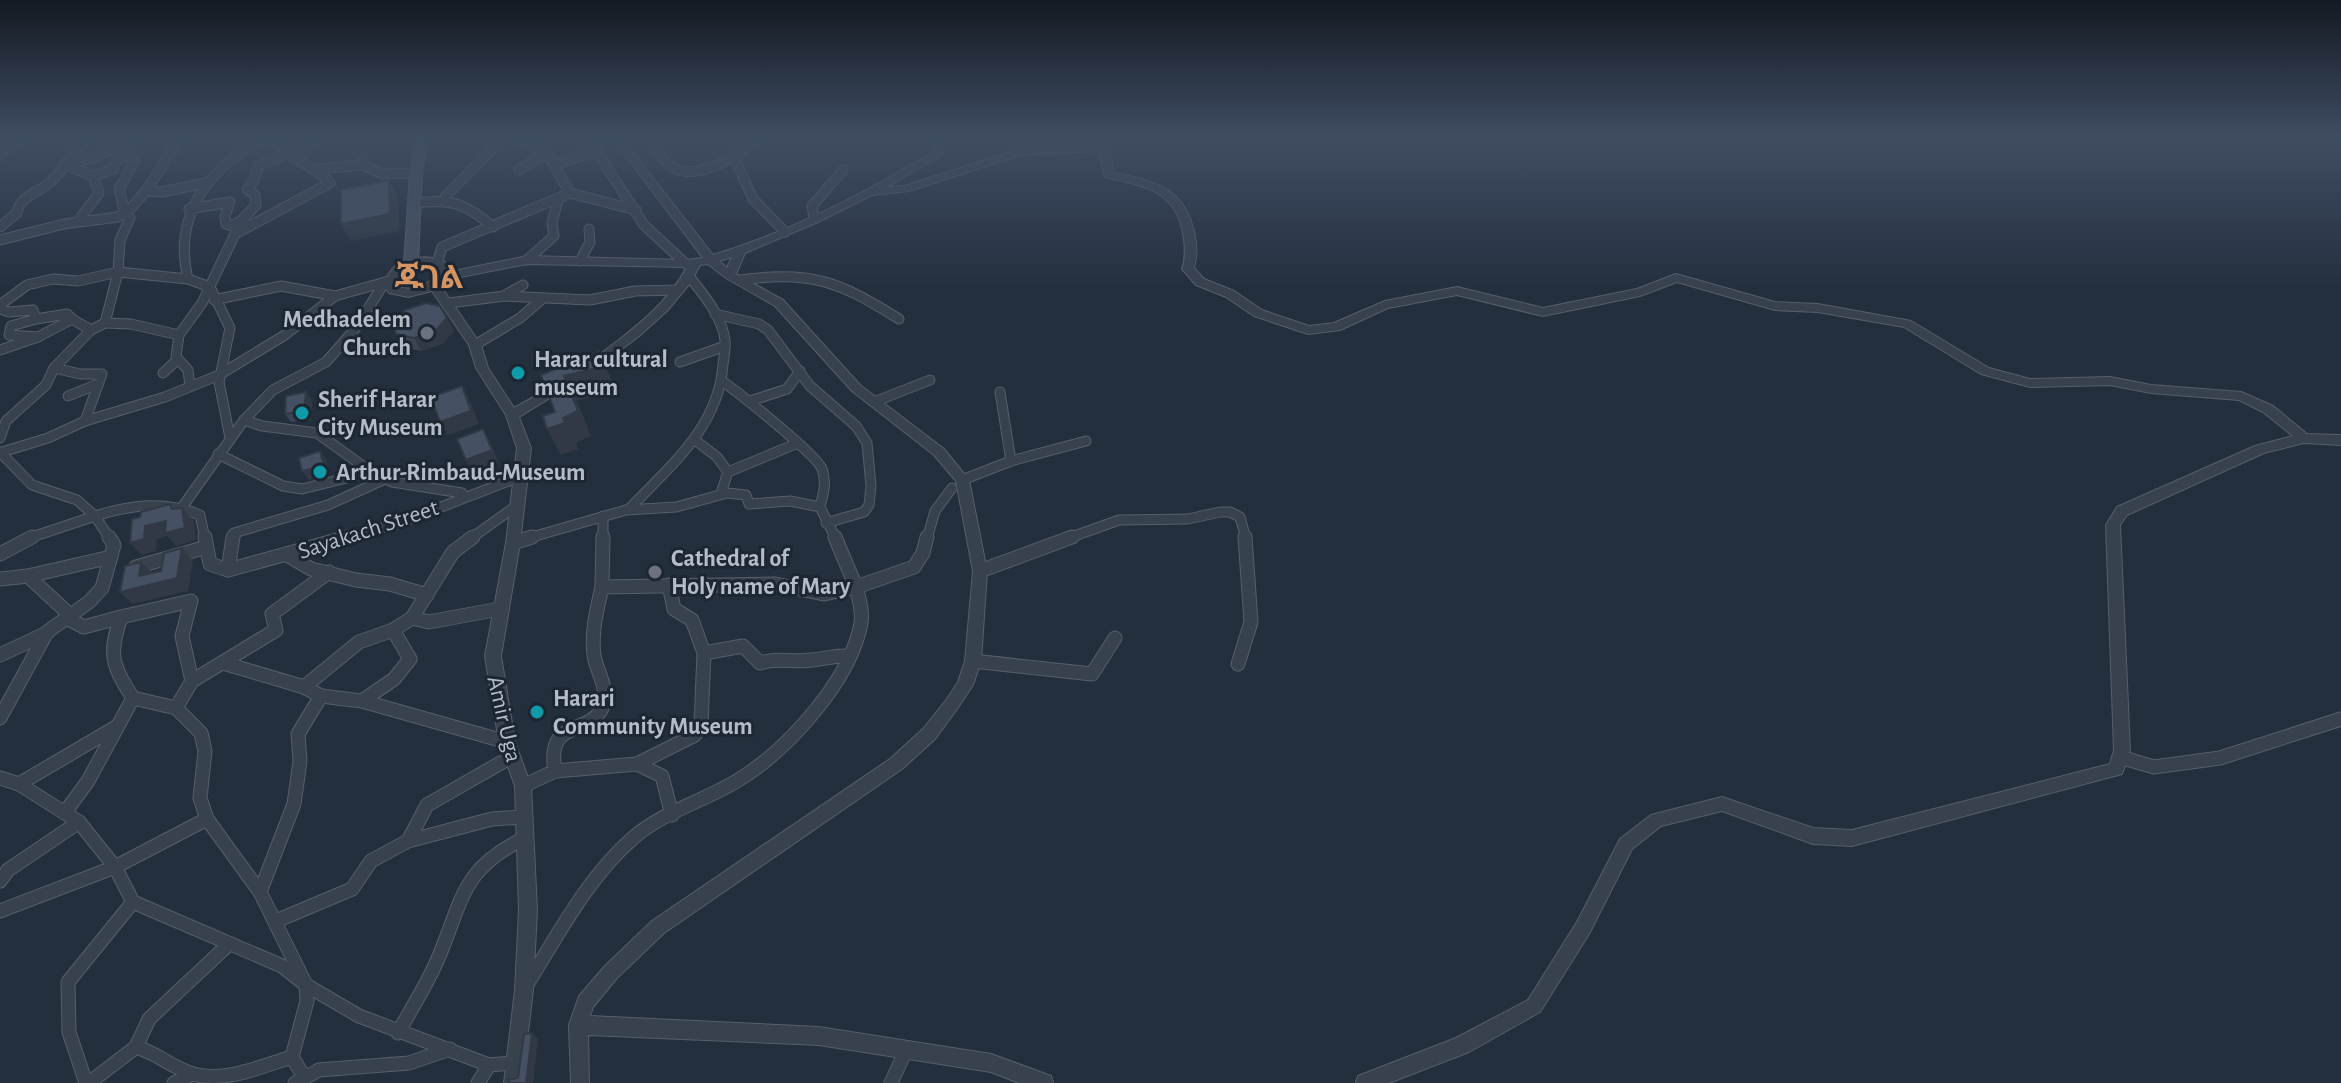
<svg xmlns="http://www.w3.org/2000/svg" width="2341" height="1083" font-family="'Alegreya Sans','Noto Sans Ethiopic',sans-serif">
  <style>
    .lines { fill: none; stroke-linecap: round; stroke-linejoin: round }
    .minor-far1-casing { stroke: #565f6c; stroke-width: 11 }
    .minor-casing { stroke: #565f6c; stroke-width: 15 }
    .tertiary-casing { stroke: #565f6c; stroke-width: 2 }
    .secondary-casing { stroke: #565f6c; stroke-width: 2 }
    .minor-far1 { stroke: #38414e; stroke-width: 9 }
    .minor { stroke: #38414e; stroke-width: 13 }
    .tertiary { fill: #38414e; fill-rule: evenodd }
    .secondary { fill: #465061; fill-rule: evenodd }
    .wall { fill: #3b4654 }
    .shaded-wall { fill: #303945 }
    .building { fill: #455162; stroke: #303945; stroke-width: 2 }
    .worship-dot { fill: #6b7280; stroke: #1d2633; stroke-width: 3 }
    .culture-dot { fill: #0f9aa8; stroke: #1d2633; stroke-width: 3 }
    .labels { text-anchor: middle; stroke-width: 6; stroke-linejoin: round; paint-order: stroke }
    .poi-label { font-size: 24px; font-weight: bold; fill: #b4bcc9; stroke: #1d2633; text-anchor: start }
    .street-label { font-size: 24px; fill: #b4bcc9; stroke: #1d2633 }
    .district-label { font-size: 32px; font-weight: bold; fill: #d59563; stroke: #1d2633 }
  </style>
  <rect width="100%" height="100%" fill="#242f3e"/>
  <g class="lines">
    <defs>
      <g id="minor-far1">
        <polyline points="173,138 176,144 146,191 162,192 205,183"/>
        <polyline points="513,138 547,153 570,193 636,210"/>
        <polyline points="588,138 644,225 686,264"/>
        <path d="M650,138C656,149 663,163 674,168C698,181 741,155 757,138"/>
        <polyline points="734,157 753,199 785,232"/>
        <polyline points="362,159 363,165 382,174 416,173"/>
        <polyline points="64,164 93,158 138,138"/>
        <polyline points="64,164 93,176"/>
        <polyline points="556,164 597,151"/>
        <polyline points="317,169 363,165"/>
        <polyline points="519,170 547,153"/>
        <polyline points="445,197 503,138"/>
        <path d="M414,204C449,197 467,204 493,227"/>
        <polyline points="189,209 230,202 225,216 226,224 232,226 242,220"/>
        <polyline points="814,218 812,206 843,170"/>
        <polyline points="78,221 99,193 93,176 113,169 123,144"/>
        <polyline points="249,226 242,220 256,205 255,195 247,189 254,181 258,166 323,138"/>
        <path d="M0,227L17,213C19,196 38,193 49,183C63,171 74,153 86,138"/>
        <polyline points="0,240 64,224 118,217 130,209 146,191"/>
        <polyline points="527,260 554,236 552,223 558,199"/>
        <polyline points="580,261 590,242 589,229"/>
        <polyline points="437,263 442,247 570,193"/>
        <path d="M188,279C172,214 211,162 270,138"/>
        <path d="M740,280C812,270 840,282 899,319"/>
        <polyline points="505,295 523,285"/>
        <polyline points="214,300 281,286 335,296"/>
        <polyline points="449,303 505,296 590,300 635,291 679,290"/>
        <polyline points="0,305 27,285 53,279 78,281 118,272 188,279 210,287 230,328 219,382 230,438"/>
        <polyline points="0,309 9,312 33,310 36,319 11,326 9,335 38,337"/>
        <polyline points="715,314 759,324 768,330 810,386 856,426 867,443 871,486 869,505 864,512 826,523"/>
        <polyline points="36,319 67,314 72,319"/>
        <polyline points="105,323 131,324 179,335"/>
        <polyline points="475,345 520,318 541,300"/>
        <polyline points="0,350 38,337 72,319 91,330"/>
        <polyline points="680,362 725,346"/>
        <polyline points="54,368 80,374 102,374 85,421"/>
        <polyline points="163,373 177,360"/>
        <path d="M722,381C739,393 817,455 822,469C827,482 823,495 820,507"/>
        <path d="M190,386L188,370L176,357L179,335L202,303L235,234L330,183C314,164 287,160 274,138"/>
        <polyline points="1000,392 1011,461"/>
        <polyline points="68,396 98,384"/>
        <polyline points="750,401 787,389 800,371"/>
        <polyline points="874,402 930,380"/>
        <polyline points="244,420 262,426 317,433 371,472"/>
        <polyline points="0,438 6,421 46,385 54,368 91,330 105,323 118,272 120,240 130,218 125,214 119,189 135,161 130,155 120,158"/>
        <polyline points="695,440 717,457 728,472"/>
        <polyline points="0,452 32,485 77,500 95,516 26,539"/>
        <polyline points="2,452 48,438 85,421 165,397 219,375 285,335 335,296 389,281"/>
        <polyline points="218,454 283,486 302,489 371,472 392,482 462,493"/>
        <polyline points="962,480 1011,461 1086,441"/>
        <polyline points="722,490 728,472 798,443"/>
        <polyline points="183,506 244,420 273,390 326,362 355,329 385,282"/>
        <path d="M629,509C670,466 719,427 723,364C724,357 726,347 725,340C722,316 703,294 689,276"/>
        <path d="M110,539L95,516C130,505 165,500 200,515L205,539"/>
        <polyline points="233,539 234,533 328,505 383,480"/>
        <polyline points="341,539 397,524 519,477"/>
        <polyline points="470,539 516,506"/>
        <polyline points="525,539 626,510 676,507 727,493 746,495 749,504 790,501 820,507 836,539"/>
        <polyline points="603,539 603,516"/>
        <polyline points="927,539 935,511 952,488"/>
        <polyline points="1066,539 1119,520 1188,519 1220,512 1230,512 1240,517 1246,539"/>
      </g>
      <g id="minor">
        <polyline points="205,537 210,564 228,570 348,537"/>
        <polyline points="513,543 532,537"/>
        <polyline points="0,554 32,537"/>
        <polyline points="287,555 311,569 356,580 390,584 427,595"/>
        <polyline points="136,567 203,548"/>
        <polyline points="228,570 233,537"/>
        <polyline points="980,571 1072,537"/>
        <polyline points="28,576 111,557"/>
        <polyline points="0,579 28,576 70,615"/>
        <polyline points="602,587 603,537"/>
        <polyline points="121,617 191,601 182,636 192,681"/>
        <path d="M66,618L84,627L121,617C108,655 112,665 133,698L176,708L201,733L205,751L200,798L207,819L260,892L306,985L359,1016L489,1065"/>
        <polyline points="412,618 429,622 499,609"/>
        <path d="M704,653L743,646L760,663C780,657 792,663 811,660C824,659 835,655 849,656"/>
        <polyline points="0,655 47,633"/>
        <polyline points="973,661 1092,674 1115,638"/>
        <polyline points="223,663 304,687 321,696"/>
        <polyline points="1238,664 1251,622 1245,537"/>
        <polyline points="304,687 359,642 393,630 412,618 453,552 473,537"/>
        <polyline points="362,701 394,679 410,659 393,630"/>
        <polyline points="176,708 192,681 276,630 272,614 329,572"/>
        <polyline points="0,718 47,632 89,602 102,588 114,545 109,537"/>
        <polyline points="2120,757 2154,767 2220,758 2341,719"/>
        <polyline points="637,764 662,776 672,815"/>
        <polyline points="555,771 637,764 695,735 701,724 704,653 692,620 674,609 669,585"/>
        <polyline points="0,778 19,784 79,822 115,867 133,902 282,966 306,985 307,1001 292,1057 303,1075"/>
        <polyline points="19,784 116,727"/>
        <path d="M523,786L555,771C545,715 594,738 604,703C608,687 596,670 594,655C591,632 597,609 602,587L775,584L824,594L856,587L835,537"/>
        <polyline points="66,811 88,781 133,698"/>
        <polyline points="408,841 427,805 511,757"/>
        <polyline points="0,881 8,870 79,822"/>
        <polyline points="260,892 294,804 300,761 298,734 321,696 362,701 507,742"/>
        <polyline points="0,911 115,867 207,819"/>
        <polyline points="276,921 352,889 371,861 408,841 492,819 523,817"/>
        <path d="M526,986C558,935 587,878 633,838C664,811 705,801 740,779C788,749 851,680 861,623C863,611 859,598 856,587L914,567L923,553L927,537"/>
        <path d="M398,1033C411,1009 426,986 437,961C463,901 460,869 525,838"/>
        <path d="M136,1047C157,1053 173,1068 193,1074C225,1083 262,1066 292,1057"/>
        <polyline points="86,1083 69,1032 68,982 133,902"/>
        <polyline points="89,1083 136,1047 149,1019 229,944"/>
        <polyline points="174,1083 193,1074"/>
        <polyline points="295,1083 319,1070 409,1063 450,1049"/>
        <polyline points="478,1083 489,1065 513,1063"/>
        <polyline points="891,1083 906,1050"/>
      </g>
      <g id="tertiary">
        <polygon points="18,138 29,138 0,160 0,152"/>
        <path d="M612,138H622L713,255C789,232 864,194 933,152L935,138H945L942,155L887,187L904,186L1020,149L1104,145L1109,148L1114,173C1149,179 1182,187 1192,225C1197,240 1198,253 1194,268L1204,279L1234,291L1262,310L1309,326L1334,323L1385,301L1457,287L1543,308L1637,289L1676,274L1775,302L1818,304L1911,321L1989,368L2030,379L2110,377L2151,385L2241,392L2273,406L2307,434L2341,435V445L2304,443L2264,453L2127,515L2120,525L2130,750L2122,774L1852,846L1813,844L1722,811L1661,826L1632,849L1589,934L1540,1012L1469,1052L1389,1083H1356L1358,1076L1456,1038L1528,1000L1577,922L1620,839L1651,815L1722,797L1813,828L1852,830L2110,764L2114,750L2106,525L2117,507L2255,446L2293,436L2263,412L2239,400L2151,393L2110,385L2030,387L1981,374L1904,327L1818,312L1775,310L1677,282L1640,296L1543,316L1457,295L1388,308L1340,330L1308,334L1254,316L1226,297L1196,285L1182,269C1187,254 1185,240 1181,225C1171,188 1138,185 1105,177L1099,151L1021,155L909,191L872,195L818,222L745,253L736,274L783,300L860,385L944,449L969,480L987,571L981,661L973,685L957,709L935,739L902,769L664,933L617,978L593,1007L590,1016L819,1027L991,1054L1051,1076L1053,1083H1019L991,1072L819,1045L588,1035L589,1083H571L569,1025L579,996L605,966L652,921L890,759L923,729L947,699L958,682L965,661L973,571L956,481L934,455L852,391L775,306L726,278L708,264L700,265L691,282L667,311L638,337L589,373L585,372L583,369L585,366C622,337 664,310 687,267L527,264L445,280L440,285L481,345L488,368L514,408L561,382L565,381L571,385L519,417L531,448L520,543L501,656L515,742L531,786L537,910L533,990L522,1083H504L515,990L519,910L515,786L499,742L485,656L506,543L517,448L506,415L476,368L469,345L432,291L408,297L389,293L384,286C390,258 422,252 445,262L449,272L527,256L686,260L703,258ZM732,257L727,268L719,261ZM419,265L436,267L438,273C427,287 414,291 397,287L398,277L407,269Z"/>
      </g>
      <polygon id="secondary" points="416,138 428,138 422,173 418,263 411,267 404,263 410,173"/>
    </defs>
    <!-- minor-far1 casing -->
    <use href="#minor-far1" class="minor-far1-casing"/>
    <!-- minor casing -->
    <use href="#minor" class="minor-casing"/>
    <!-- tertiary casing -->
    <use href="#tertiary" class="tertiary-casing"/>
    <!-- secondary casing -->
    <use href="#secondary" class="secondary-casing"/>
    <!-- minor-far1 -->
    <use href="#minor-far1" class="minor-far1"/>
    <!-- minor -->
    <use href="#minor" class="minor"/>
    <!-- tertiary -->
    <use href="#tertiary" class="tertiary"/>
    <!-- secondary -->
    <use href="#secondary" class="secondary"/>
  </g>
  <!-- wall -->
  <g class="wall">
    <polygon points="454,331 442,344 421,351 404,347 396,334"/>
    <polygon points="306,392 312,401 310,420 291,422 285,414"/>
  </g>
  <!-- shaded-wall -->
  <g class="shaded-wall">
    <polygon points="389,180 398,197 400,231 351,241 341,224"/>
    <polygon points="447,318 454,331 442,344 421,351 414,338"/>
    <polygon points="605,366 617,391 577,401 591,436 576,443 578,449 561,455 547,429 563,418 564,376"/>
    <polygon points="462,386 469,399 479,424 448,435 440,422"/>
    <polygon points="306,392 312,401 310,420 304,411"/>
    <polygon points="483,429 490,442 499,463 474,473 466,460"/>
    <polygon points="320,451 326,459 330,474 309,480 302,471"/>
    <polygon points="182,508 194,521 196,540 176,546 167,536 157,539 156,551 142,555 130,543 145,526 166,521"/>
    <polygon points="182,548 193,561 188,591 132,604 120,592 139,576 141,562 154,574 152,584"/>
    <polygon points="532,1033 538,1039 533,1083 526,1083"/>
  </g>
  <!-- building -->
  <g class="building">
    <polygon points="389,180 390,214 341,224 341,190"/>
    <polygon points="426,303 440,306 447,318 435,331 414,338 396,334 393,323 405,310"/>
    <polygon points="599,352 605,366 564,376 578,411 563,418 565,423 547,429 543,416 555,412 541,375"/>
    <polygon points="462,386 471,411 440,422 431,397"/>
    <polygon points="306,392 304,411 285,414 286,396"/>
    <polygon points="483,429 492,450 466,460 457,439"/>
    <polygon points="320,451 324,466 302,471 299,458"/>
    <polygon points="170,504 172,509 182,508 185,528 165,533 166,521 145,526 144,539 130,543 132,519 140,517 141,512"/>
    <polygon points="182,548 177,578 120,592 125,566 141,562 139,576 161,571 164,553"/>
    <polygon points="532,1033 526,1083 509,1083 508,1080 518,1078 524,1034"/>
  </g>
  <!-- sky -->
  <linearGradient id="sky" x2="0" y2="1"><stop stop-color="#141a22"/><stop offset="0.48" stop-color="#3f4d63"/><stop offset="1" stop-color="#3f4d63" stop-opacity="0"/></linearGradient>
  <rect width="2341" height="289" fill="url(#sky)"/>
  <!-- markers -->
  <g class="worship-dot">
    <circle cx="427" cy="333" r="8"/>
    <circle cx="655" cy="572" r="8"/>
  </g>
  <g class="culture-dot">
    <circle cx="518" cy="373" r="8"/>
    <circle cx="302" cy="413" r="8"/>
    <circle cx="320" cy="472" r="8"/>
    <circle cx="537" cy="712" r="8"/>
  </g>
  <g class="labels">
    <!-- poi labels -->
    <g class="poi-label">
      <text x="411" y="327" text-anchor="end">Medhadelem<tspan x="411" dy="28">Church</tspan></text>
      <text x="534" y="367">Harar cultural<tspan x="534" dy="28">museum</tspan></text>
      <text x="318" y="407">Sherif Harar<tspan x="318" dy="28">City Museum</tspan></text>
      <text x="336" y="480">Arthur-Rimbaud-Museum</text>
      <text x="671" y="566">Cathedral of<tspan x="671" dy="28">Holy name of Mary</tspan></text>
      <text x="553" y="706">Harari<tspan x="553" dy="28">Community Museum</tspan></text>
    </g>
    <!-- street labels -->
    <g class="street-label">
      <text transform="translate(368 529) rotate(-18)" y="8">Sayakach Street</text>
      <text transform="translate(505 719) rotate(77)" y="8">Amir Uga</text>
    </g>
    <!-- district labels -->
    <g class="district-label">
      <text x="429" y="288">ጁገል</text>
    </g>
  </g>
</svg>
